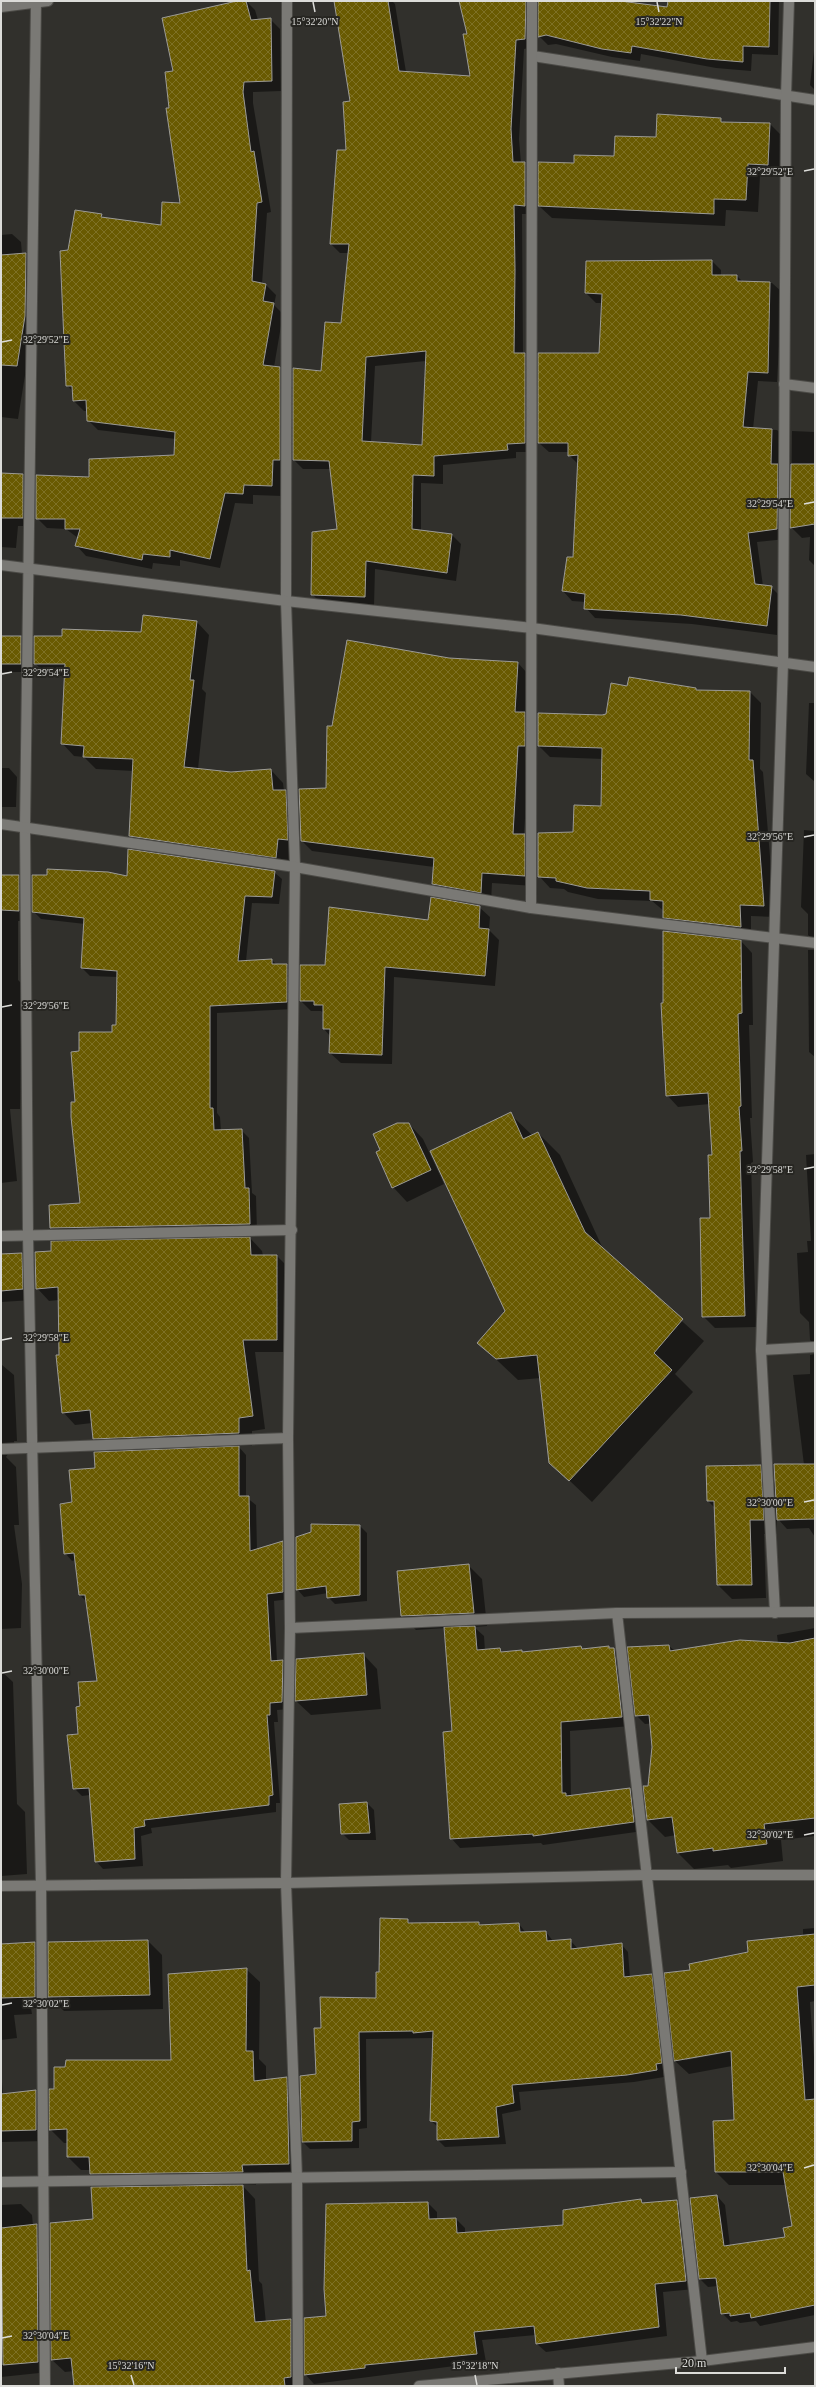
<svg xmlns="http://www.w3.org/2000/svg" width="816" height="2387" font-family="'Times New Roman',serif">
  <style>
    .shadow { fill: #0007; fill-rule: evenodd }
    .building { fill: url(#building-cross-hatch); stroke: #9c9b97; fill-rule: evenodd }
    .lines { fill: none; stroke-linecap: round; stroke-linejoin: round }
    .street-casing { stroke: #4c4b47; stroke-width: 12 }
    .street { stroke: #7a7975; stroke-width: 10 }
    .ticks { fill: none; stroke: #dcdcd9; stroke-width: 1.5 }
    .ticks-label { font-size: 10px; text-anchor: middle; fill: #dcdcd9; stroke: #272622; stroke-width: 4; stroke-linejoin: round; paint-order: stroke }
  </style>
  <defs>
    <pattern id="building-cross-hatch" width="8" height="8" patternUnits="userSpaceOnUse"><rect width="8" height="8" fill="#695a01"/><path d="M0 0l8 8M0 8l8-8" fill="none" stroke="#7e7125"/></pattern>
  </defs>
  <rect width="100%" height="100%" fill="#31302c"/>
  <!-- shadow -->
  <g class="shadow">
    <polygon points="242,1 246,1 255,10 258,20 270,19 280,29 281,91 253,92 253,103 271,212 267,213 262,284 266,285 276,295 274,305 283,314 274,367 279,368 290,378 282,496 253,495 253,504 235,503 220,568 180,560 180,566 153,563 152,569 86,556 76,545 78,538 66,529 47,528 37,518 91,478 175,456 176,439 98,430 88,420 88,411 84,411 74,401 73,392 67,385 69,251 101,215 104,218 162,226 181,204 170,109 174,71"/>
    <path d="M352,1H392L395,4L406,72L471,77L469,34L460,1H613L668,8L669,1H779L778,55L752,54L751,71L716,68L641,54L640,61L612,57L556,44L548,45L539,36V4H537L534,10V47L524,49L519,139L521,163H525L534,172V214H522L523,354L534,363V452H516V458L443,465V484L421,483V531L452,535L461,544L456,581L375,569L374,606L321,603L312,594L339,529L331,469H303L294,460V369L322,372L341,324L349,253H340L331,244L338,151L347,150L352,102ZM426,361L423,446L371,442L375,366Z"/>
    <polygon points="815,42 815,90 810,85"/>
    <polygon points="721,119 724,123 770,124 782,136 780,177 760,176 758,212 726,210 725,226 552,218 539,206 575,164 615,157 657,138"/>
    <polygon points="12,234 21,242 22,254 26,254 34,262 33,325 18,419 1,417 1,235"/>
    <polygon points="712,261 721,270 721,276 737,276 743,282 772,283 782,292 777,382 758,381 753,429 777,430 787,439 786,539 757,542 763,586 771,587 781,597 777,635 692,624 595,618 586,608 586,602 572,601 563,591 567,558 573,558 579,465 569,455 569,452 549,452 539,443 600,354 603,303 596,303 586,293"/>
    <polygon points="792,431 815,432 815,566 809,560 810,537 802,538 791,527"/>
    <polygon points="1,474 23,475 31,484 31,526 18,526 16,548 1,547"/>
    <polygon points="197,622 209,635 202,689 206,693 198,769 231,773 271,770 283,783 284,791 298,803 300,852 290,850 288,869 142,848 130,836 133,771 96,769 84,757 74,756 62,743 65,676 47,676 35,663 63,637 142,634"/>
    <polygon points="1,637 21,637 29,645 29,672 1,672"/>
    <polygon points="449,659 518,663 528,674 526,714 535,723 529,756 524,834 535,845 534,886 492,883 491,902 443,894 433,884 434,867 312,851 302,841 327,789 333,727"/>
    <polygon points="628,687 750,692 761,703 760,769 763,772 775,917 751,916 751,938 675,928 664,917 664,911 652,901 598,899 568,892 564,889 550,888 539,876 574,833 602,807 603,759 550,757 539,746 606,715"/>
    <polygon points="809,703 815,703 815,782 806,774"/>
    <polygon points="1,768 9,768 17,777 16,807 1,807"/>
    <polygon points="804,830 815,831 815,942 808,935 808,914 801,907"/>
    <polygon points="274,872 282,879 279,904 252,903 246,961 272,960 277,965 287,965 295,973 294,1009 217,1013 217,1113 220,1117 221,1131 241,1130 249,1138 252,1193 256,1196 257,1232 59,1236 51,1228 50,1206 81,1204 77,1103 80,1052 113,1033 117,1026 118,977 90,976 82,968 85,924 41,919 33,911 128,877"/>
    <polygon points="1,876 18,876 29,887 29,921 18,921 18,980 22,984 20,1109 10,1109 17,1181 1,1183"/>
    <polygon points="479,907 490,917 489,930 499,940 495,986 394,977 392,1064 341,1063 330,1053 330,1036 324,1029 324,1014 321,1011 311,1011 301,1001 326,966 429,922"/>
    <polygon points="741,941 752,953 753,1025 749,1025 752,1118 750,1118 753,1162 751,1163 756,1327 715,1328 703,1316 711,1219 713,1156 710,1104 678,1107 667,1095"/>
    <polygon points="808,950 815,950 815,1057 809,1052"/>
    <polygon points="510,1114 532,1135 538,1133 560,1155 604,1251 704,1341 675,1374 693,1392 592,1502 550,1462 541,1378 518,1380 479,1343 506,1311"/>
    <polygon points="409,1124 423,1139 444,1184 407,1202 393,1187"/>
    <polygon points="815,1154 815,1346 810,1340 809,1322 800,1313 797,1253 808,1252 807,1241 811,1241 806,1155"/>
    <polygon points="250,1238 262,1251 263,1256 277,1256 290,1269 290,1352 255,1352 265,1429 252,1431 252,1446 238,1446 246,1455 246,1497 256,1505 257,1550 282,1542 290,1549 290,1599 274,1601 277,1661 283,1661 290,1669 290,1709 277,1710 278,1722 274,1722 280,1803 276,1803 276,1812 151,1828 152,1833 141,1836 143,1866 103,1869 96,1861 90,1795 82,1796 74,1788 81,1707 98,1682 87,1602 80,1595 76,1560 72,1561 65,1553 73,1503 107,1452 94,1439 92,1423 75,1425 63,1412 59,1300 49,1301 37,1288"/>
    <polygon points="21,1254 32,1264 33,1300 1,1302 1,1255"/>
    <polygon points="1,1318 2,1365 14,1375 17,1441 14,1441 15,1453 8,1454 6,1457 16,1467 19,1525 14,1525 22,1584 21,1628 1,1629"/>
    <polygon points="815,1354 815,1537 809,1528 787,1529 777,1518 777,1534 764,1534 766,1598 732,1599 718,1585 715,1508 708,1501 760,1466 775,1481 804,1465 793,1375 810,1374 810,1355"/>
    <polygon points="360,1526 367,1533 367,1601 335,1604 328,1597 328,1593 304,1597 297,1589"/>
    <polygon points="468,1565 482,1579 487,1626 474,1627 484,1636 485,1651 500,1649 503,1652 521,1651 523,1653 581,1648 583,1649 614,1649 624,1659 631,1726 570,1731 571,1796 630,1789 639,1799 643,1831 543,1845 541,1843 460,1848 451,1838 453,1732 445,1628 416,1630 402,1616"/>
    <polygon points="815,1628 815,1709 645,1724 636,1715 669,1646 675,1651 778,1643 777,1635"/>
    <polygon points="363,1654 377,1669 381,1709 311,1715 296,1701"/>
    <polygon points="1,1671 13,1682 17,1804 25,1812 27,1874 1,1876"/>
    <polygon points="815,1754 815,1836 781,1840 783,1861 731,1868 728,1865 694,1869 677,1852 676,1835 665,1837 648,1820 644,1787"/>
    <polygon points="367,1803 374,1810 376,1840 349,1840 342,1833"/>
    <polygon points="407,1920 411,1924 478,1923 481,1926 519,1924 526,1933 546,1932 553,1941 570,1940 578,1949 621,1944 628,1952 630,1978 651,1975 658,1983 668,2070 663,2071 664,2077 634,2082 519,2092 521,2110 502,2114 506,2144 445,2147 438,2140 438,2127 431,2121 434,2038 366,2039 367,2128 359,2129 359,2148 310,2149 301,2140 302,2177 255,2178 256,2185 242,2185 255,2199 259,2281 262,2284 266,2323 291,2320 305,2335 327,2317 428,2203 437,2212 437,2219 456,2219 465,2228 465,2233 564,2226 641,2200 645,2204 677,2201 686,2209 695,2289 663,2292 667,2336 546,2352 537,2344 536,2335 482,2340 486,2362 314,2384 304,2373 304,2386 75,2386 74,2371 65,2372 52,2360 94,2220 105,2188 91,2174 91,2170 81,2170 68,2157 68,2143 64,2143 50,2129 55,2089 66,2068 172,2061 246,1969 260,1982 259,2059 266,2066 266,2080 286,2078 301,2093 317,2075 322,2029 377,1999 380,1973"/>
    <path d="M815,1928V2001L810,2002L815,2071L814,2185H729L716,2172L735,2121L732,2066L689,2074L675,2061L692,1971L803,1936V1929ZM736,2049V2051L686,2060V2058Z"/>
    <polygon points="148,1941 162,1955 163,2009 64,2011 49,1996"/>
    <polygon points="35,1943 46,1954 46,2008 31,2008 32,2014 14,2015 17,2038 1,2040 1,1945"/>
    <polygon points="1,2069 3,2095 36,2091 47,2102 47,2141 1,2142"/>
    <polygon points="717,2196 725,2205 730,2246 786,2238 785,2228 815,2222 815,2315 760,2326 756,2321 740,2323 737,2321 731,2322 722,2313 718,2286 708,2287 700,2279"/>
    <polygon points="21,2204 32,2215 33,2226 37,2225 48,2236 49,2372 1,2377 1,2205"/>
  </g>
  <!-- building -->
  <g class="building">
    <polygon points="237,1 246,1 251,20 271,18 272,81 244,82 243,92 251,152 254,151 262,202 257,203 252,281 266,284 263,301 274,303 263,365 280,367 280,460 273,460 272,486 244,485 243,494 225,493 210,559 170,550 170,557 143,554 142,560 75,546 80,529 65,529 65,519 36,519 36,475 89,477 89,459 174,455 175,432 87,421 86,400 73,401 72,386 66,386 60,251 68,250 75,210 102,214 101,217 161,225 162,202 180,203 166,108 169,108 165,72 173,71 162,18"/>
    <path d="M334,1H388L399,71L470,76L463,34H467L459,1H526L525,39L516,40L511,129L513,162H525V206L514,205L515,270L514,353H525V443L507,444L508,450L434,456V476L413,475L412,529L452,534L447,573L366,561L365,597L311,595L312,532L337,529L329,461L293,460V368L321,371L325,322L341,323L349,244H330L337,150H346L343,102L350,101ZM426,351L422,445L362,441L366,357Z"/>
    <polygon points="538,1 620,1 667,7 668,1 770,1 769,47 743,46 743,62 707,59 632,46 631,53 602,49 546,35 538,37"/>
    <polygon points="657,114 721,118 721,122 770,123 768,165 748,164 746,200 714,199 714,214 538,206 538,162 574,163 574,155 614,156 615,136 656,137"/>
    <polygon points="26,253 25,316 17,366 1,365 1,255"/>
    <polygon points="712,260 712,275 737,275 737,281 770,282 768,373 748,372 743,427 772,429 771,464 778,464 777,529 748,533 755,584 772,586 767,626 681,615 584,609 585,594 562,591 567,557 573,557 578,455 568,456 568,443 538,443 538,353 599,353 602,294 585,293 586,261"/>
    <polygon points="791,464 815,464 815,524 790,528"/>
    <polygon points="1,473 23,474 23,518 1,518"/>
    <polygon points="143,615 197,621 190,680 194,680 184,767 231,772 271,769 273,790 286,790 288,840 278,839 276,858 129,836 133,759 83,757 84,746 61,744 65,664 34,664 34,636 62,636 62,629 141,632"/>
    <rect x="1" y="636" width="20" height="28"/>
    <polygon points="347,640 449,658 518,662 515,712 525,712 525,746 518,746 513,834 525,834 525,876 482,873 481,893 432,884 434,858 301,841 299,789 326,788 327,726 332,726"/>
    <polygon points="629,677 696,688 696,690 750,691 749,760 753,760 764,906 740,905 741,927 663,918 663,901 650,900 650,891 587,888 556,881 556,878 538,877 538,833 573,832 574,805 601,806 602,748 538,746 538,713 602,715 606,714 611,683 627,686"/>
    <polygon points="128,849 275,871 272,897 245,896 238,961 272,959 272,964 287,964 287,1002 210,1006 210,1108 213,1108 214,1130 242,1129 245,1188 249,1188 250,1224 50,1228 49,1205 80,1203 71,1117 71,1102 75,1102 71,1052 79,1051 79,1032 112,1032 112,1025 116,1025 117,971 81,968 84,918 32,912 32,875 47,875 47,869 108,872 127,876"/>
    <polygon points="1,875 19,875 19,911 1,910"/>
    <polygon points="431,897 480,906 479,928 489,929 485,976 385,967 382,1055 329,1053 330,1029 323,1029 323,1005 314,1005 314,1001 300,1001 300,965 325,965 329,907 428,920"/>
    <polygon points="663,931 741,940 742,1013 738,1014 741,1106 739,1107 742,1151 740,1151 745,1316 702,1317 700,1218 710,1218 708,1155 712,1155 708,1093 666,1096 661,1003 663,1003"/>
    <polygon points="511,1112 523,1139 538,1132 585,1232 683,1319 654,1353 672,1370 569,1481 549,1463 537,1355 496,1359 477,1343 505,1311 430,1151"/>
    <polygon points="397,1123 409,1123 431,1170 392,1188 376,1152 380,1150 373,1134"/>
    <polygon points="250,1237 251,1255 277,1255 277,1340 243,1340 253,1416 239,1418 239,1433 93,1439 90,1410 62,1413 56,1355 59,1355 58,1287 36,1289 35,1252 51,1251 51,1241"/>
    <polygon points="22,1253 23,1289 1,1291 1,1254"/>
    <polygon points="239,1446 239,1496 249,1496 250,1551 283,1541 283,1592 267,1594 271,1661 283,1660 282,1702 270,1703 270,1715 267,1715 273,1795 269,1796 269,1805 144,1820 145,1826 134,1828 135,1859 95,1862 89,1788 73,1789 67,1735 78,1734 76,1707 80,1706 78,1682 97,1681 85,1595 79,1595 74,1553 64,1554 60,1504 72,1502 69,1470 95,1468 94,1452"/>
    <polygon points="774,1464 815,1464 815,1519 777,1520"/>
    <polygon points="761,1465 764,1520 750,1520 752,1585 717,1585 714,1501 707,1501 706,1466"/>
    <polygon points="311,1524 360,1525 360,1595 327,1598 326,1586 296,1590 296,1537 311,1532"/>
    <polygon points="469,1564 474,1613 401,1616 397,1571"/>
    <polygon points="475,1626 477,1650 500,1648 501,1652 522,1650 522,1652 581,1646 582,1649 609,1646 609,1648 614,1648 622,1717 561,1722 562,1793 566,1793 566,1796 630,1788 634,1822 533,1836 533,1834 450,1839 443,1732 452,1731 444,1627"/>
    <polygon points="815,1638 815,1818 764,1824 767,1844 713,1851 713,1848 677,1853 672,1817 647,1820 643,1786 648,1786 652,1747 649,1715 635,1716 627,1647 669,1645 670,1651 740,1640 790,1643"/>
    <polygon points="364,1653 367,1695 295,1701 296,1659"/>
    <polygon points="367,1802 370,1833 341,1834 339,1804"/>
    <polygon points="380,1918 408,1919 408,1923 479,1922 479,1925 519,1923 520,1932 546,1931 547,1941 571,1939 571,1949 622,1943 624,1977 652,1974 662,2063 656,2064 657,2070 627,2075 512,2085 514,2103 496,2107 499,2137 437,2140 437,2122 430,2121 433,2031 413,2033 413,2031 359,2032 360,2121 352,2122 352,2141 302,2142 300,2076 316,2074 314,2028 321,2028 320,1997 376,1998 376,1972 379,1972"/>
    <polygon points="815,1934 815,1985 797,1987 805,2100 815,2099 815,2305 751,2318 750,2313 730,2316 730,2313 721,2314 716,2278 699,2279 690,2198 717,2195 724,2246 785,2237 783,2228 792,2226 783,2172 715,2172 713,2121 734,2120 731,2051 674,2061 664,1973 690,1970 689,1964 748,1952 747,1941"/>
    <polygon points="148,1940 150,1995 48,1997 48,1942"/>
    <polygon points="35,1942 35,1997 1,1998 1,1944"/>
    <polygon points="247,1968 246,2051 253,2051 254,2081 287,2077 289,2164 242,2165 243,2172 90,2174 89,2157 67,2157 67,2129 49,2130 49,2089 54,2089 54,2067 65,2067 66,2060 171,2060 168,1974"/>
    <polygon points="36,2090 36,2130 1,2131 1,2094"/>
    <polygon points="243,2185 247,2271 250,2270 255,2322 291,2319 291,2377 284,2378 285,2386 74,2386 71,2358 51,2360 50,2223 93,2219 91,2187"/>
    <polygon points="641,2199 642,2203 677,2200 686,2281 655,2284 659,2327 536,2344 534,2326 474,2332 477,2354 365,2365 365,2368 304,2375 304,2318 326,2316 324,2289 326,2204 428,2202 429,2219 456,2218 457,2233 563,2225 563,2210"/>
    <polygon points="37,2224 38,2362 3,2365 1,2228"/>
  </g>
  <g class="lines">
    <defs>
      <g id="street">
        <polyline points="36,1 25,827 28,1236 41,1885 45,2386"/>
        <polyline points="287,1 286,601 295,867 288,1438 290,1628 286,1883 297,2177 298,2386"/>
        <polyline points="1,7 48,1"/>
        <polyline points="533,56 815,100"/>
        <polyline points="784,384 815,388"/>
        <polyline points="1,565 286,601 532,628 815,667"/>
        <polyline points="1,824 295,867 531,908 815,943"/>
        <polyline points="531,908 532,1"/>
        <polyline points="1,1236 292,1230"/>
        <polyline points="761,1350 815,1347"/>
        <polyline points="1,1449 288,1438"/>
        <polyline points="617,1613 702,2361"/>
        <polyline points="775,1613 761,1350 783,663 786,96 789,1"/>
        <polyline points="290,1628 617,1613 815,1612"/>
        <polyline points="1,1886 286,1883 646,1875 815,1875"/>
        <polyline points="1,2182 681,2172"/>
        <polyline points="558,2373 559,2386"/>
        <polyline points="419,2386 702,2361 815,2347"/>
      </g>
    </defs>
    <!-- street casing -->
    <use href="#street" class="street-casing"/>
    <!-- street -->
    <use href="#street" class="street"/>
  </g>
  <!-- ticks -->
  <path class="ticks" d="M313,2L315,12M657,2L659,12M804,171L814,169M2,342L12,340M804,504L814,502M2,674L12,672M804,837L814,835M2,1007L12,1005M804,1169L814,1167M2,1340L12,1338M804,1502L814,1500M2,1673L12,1671M804,1835L814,1833M2,2005L12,2003M804,2168L814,2165M2,2338L12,2336M131,2375L134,2385M475,2375L477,2385"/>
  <g class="ticks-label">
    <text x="315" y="25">15°32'20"N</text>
    <text x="659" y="25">15°32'22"N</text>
    <text x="770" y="175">32°29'52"E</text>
    <text x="46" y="343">32°29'52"E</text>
    <text x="770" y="507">32°29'54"E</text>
    <text x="46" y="676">32°29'54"E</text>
    <text x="770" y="840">32°29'56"E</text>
    <text x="46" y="1009">32°29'56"E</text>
    <text x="770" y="1173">32°29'58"E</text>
    <text x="46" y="1341">32°29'58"E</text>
    <text x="770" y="1506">32°30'00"E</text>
    <text x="46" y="1674">32°30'00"E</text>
    <text x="770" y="1838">32°30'02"E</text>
    <text x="46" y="2007">32°30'02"E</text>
    <text x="770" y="2171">32°30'04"E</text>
    <text x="46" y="2339">32°30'04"E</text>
    <text x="131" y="2369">15°32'16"N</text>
    <text x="475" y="2369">15°32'18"N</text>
  </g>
  <!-- border -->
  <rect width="816" height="2387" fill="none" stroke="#dcdcd9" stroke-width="4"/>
  <!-- scale -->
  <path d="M676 2367v6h109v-6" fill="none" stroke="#dcdcd9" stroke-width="2"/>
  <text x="682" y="2367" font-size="12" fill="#dcdcd9" stroke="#272622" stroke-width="3" paint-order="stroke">20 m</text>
</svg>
